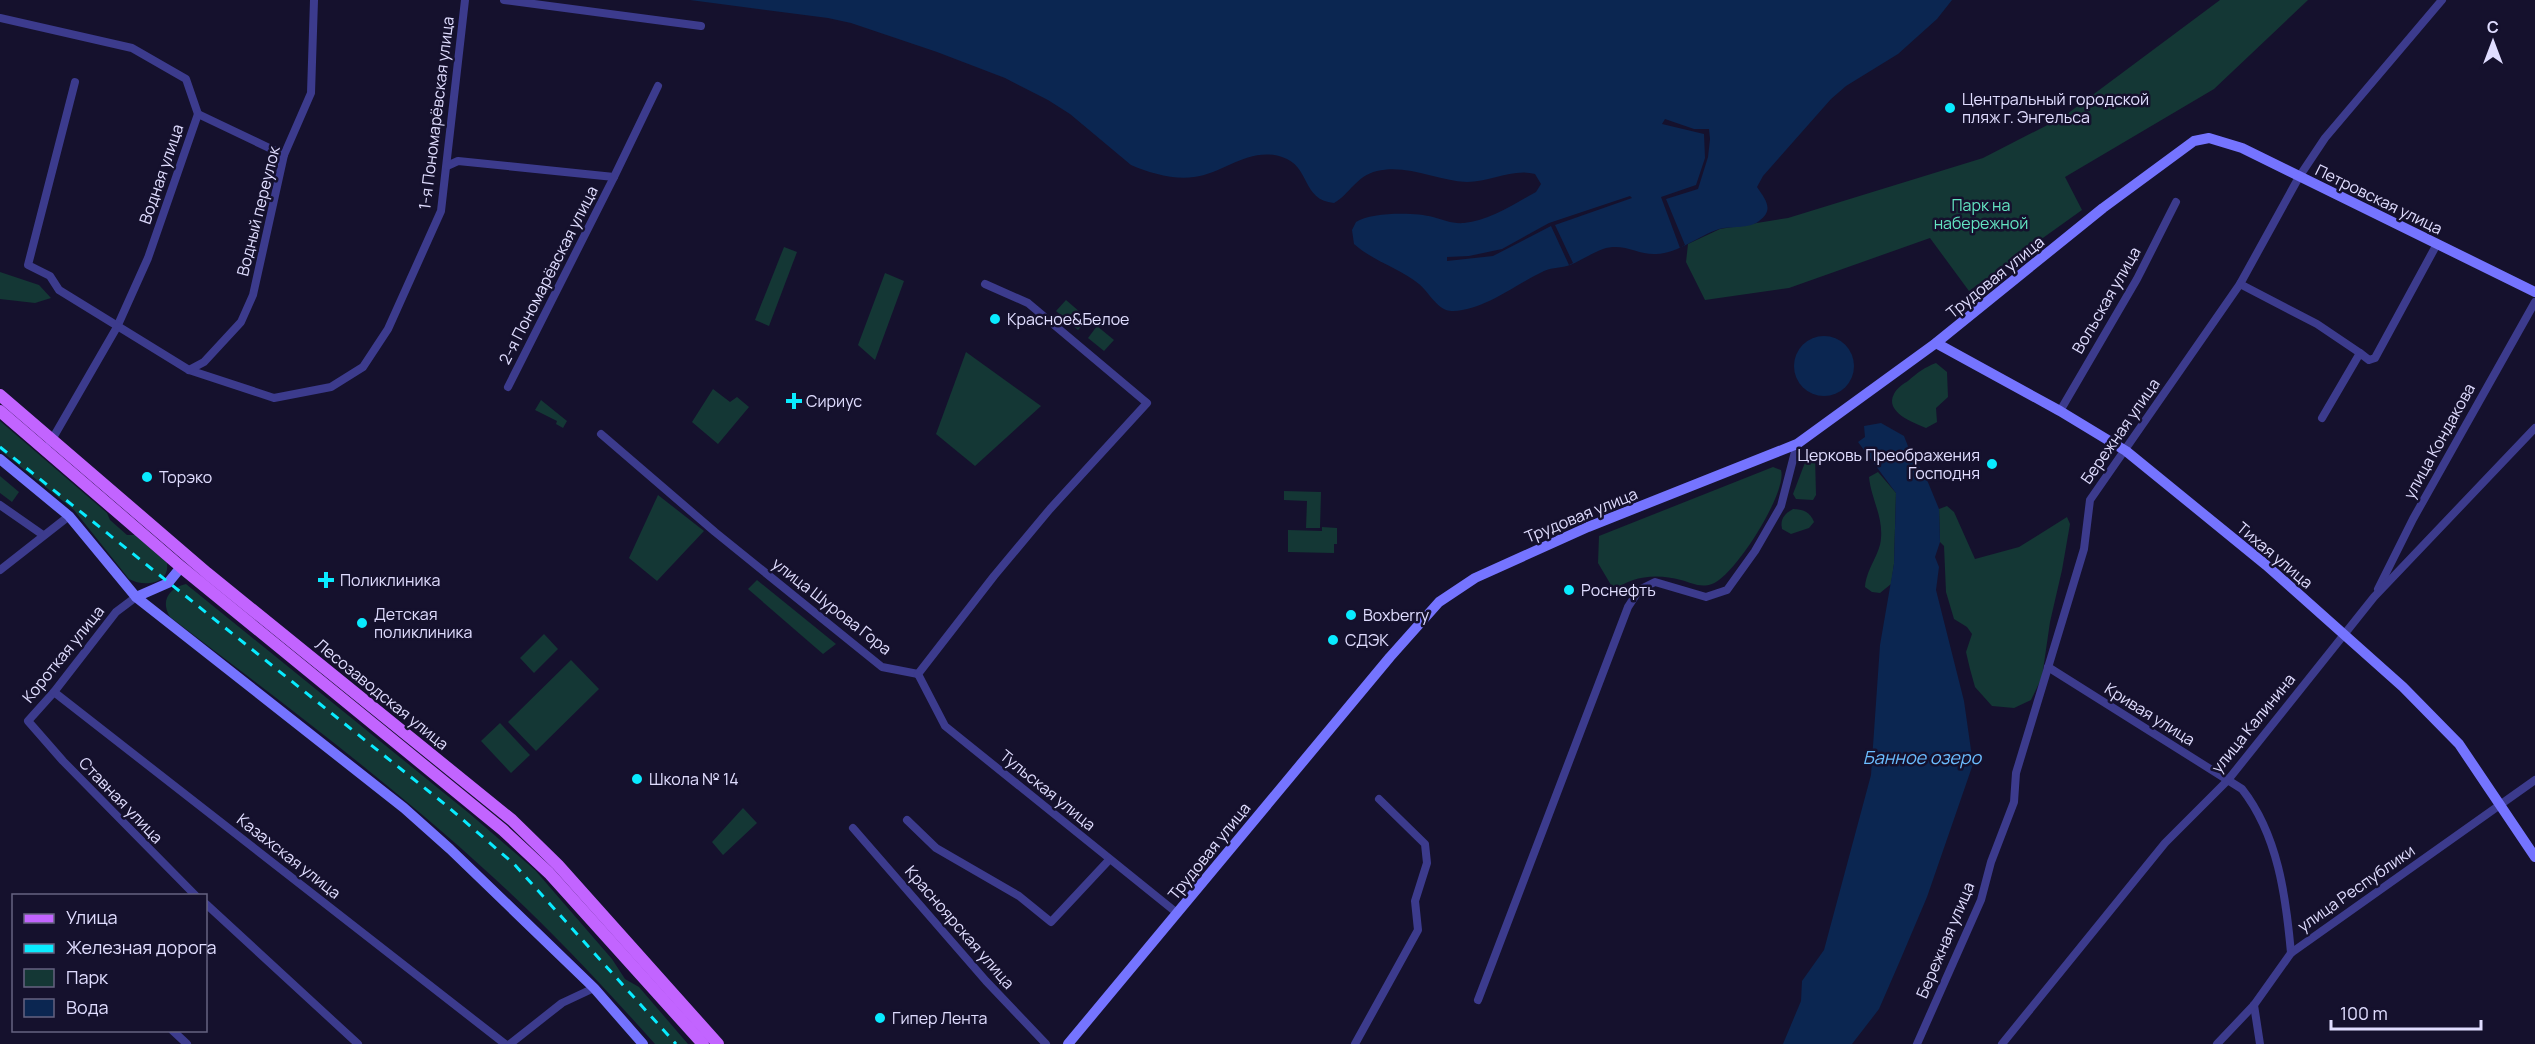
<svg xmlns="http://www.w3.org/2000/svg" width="2535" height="1044" font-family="Manrope,sans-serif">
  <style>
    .green { fill: #143735 }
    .water { fill: #0b2651 }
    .pier { fill: #15112d }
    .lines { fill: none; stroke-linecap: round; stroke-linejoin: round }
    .street { stroke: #3c3b8d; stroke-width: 8 }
    .secondary { stroke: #7574ff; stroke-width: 10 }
    .primary { stroke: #c264ff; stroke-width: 12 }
    .rail { stroke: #09ebff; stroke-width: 3; stroke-dasharray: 9 8; stroke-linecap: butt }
    .poi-dot { fill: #09ebff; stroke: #15112d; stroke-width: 2 }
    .labels { text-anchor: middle; stroke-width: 5; stroke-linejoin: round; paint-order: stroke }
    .poi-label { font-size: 16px; fill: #e0ddff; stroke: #15112d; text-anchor: start }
    .street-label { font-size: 16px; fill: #e0ddff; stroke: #15112d }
    .park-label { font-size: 16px; fill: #63e5c2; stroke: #15112d }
    .water-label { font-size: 18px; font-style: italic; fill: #6bbdff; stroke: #15112d }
  </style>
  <rect width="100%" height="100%" fill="#15112d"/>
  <!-- green -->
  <g class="green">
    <polygon points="2220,0 2308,0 2214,89 2065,177 2082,210 1969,291 1930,238 1789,288 1705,300 1686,262 1688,244 1720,229 1788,218 1983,158 2063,117"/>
    <polygon points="784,247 797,252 769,326 755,320"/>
    <polygon points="0,272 39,285 51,298 35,303 0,299"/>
    <polygon points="885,273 904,281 875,360 858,345"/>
    <polygon points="1066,300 1088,319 1078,330 1056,311"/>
    <polygon points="1097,326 1114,340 1104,351 1088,338"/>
    <polygon points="966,352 1041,406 975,466 936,434"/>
    <path d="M1936,363L1947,372L1948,397L1936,408L1937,422L1926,428C1914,423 1884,412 1894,394C1896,389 1903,384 1908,381C1917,373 1925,367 1936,363Z"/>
    <polygon points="713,389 730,402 737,397 749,407 718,444 692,422"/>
    <polygon points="541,400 567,421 563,428 556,424 557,421 535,410"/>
    <path d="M0,421L107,513L110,520L127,535H135L167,563C170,585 143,587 129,579L74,510L0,450Z"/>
    <polygon points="1809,452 1815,456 1816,495 1813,500 1796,499 1793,494"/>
    <path d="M1773,467L1781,470C1788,492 1734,577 1712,584C1700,588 1692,583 1681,580C1656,573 1631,576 1611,592V585L1598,563L1599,536Z"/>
    <path d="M1878,472L1896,493L1894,564L1891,584L1880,593L1872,592L1865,587C1867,567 1880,555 1881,538C1883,516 1871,498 1869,477Z"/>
    <polygon points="0,476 19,492 12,502 0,493"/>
    <polygon points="1284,491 1321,492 1320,528 1306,528 1307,501 1284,500"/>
    <polygon points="658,495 704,531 657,581 629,558"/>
    <polygon points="1947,506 1954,512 1975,559 2019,547 2067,517 2070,524 2062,570 2050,622 2042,677 2031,700 2014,708 1992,706 1975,687 1970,669 1966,652 1972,634 1967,627 1954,619 1946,592 1944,546 1940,542 1939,509"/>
    <path d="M1793,509C1803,509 1810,512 1814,522L1809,528L1791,534L1782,529C1780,519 1784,514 1793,509Z"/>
    <polygon points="1322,527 1337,528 1337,544 1334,544 1334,553 1288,552 1288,530 1322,531"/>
    <polygon points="757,580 836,644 823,654 748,589"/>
    <path d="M186,584L470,814L535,870L612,959L625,979L639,987L688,1044H655C604,987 551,930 494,878C392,784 280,701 170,617C160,601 169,588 186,584Z"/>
    <polygon points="544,634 558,649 534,673 520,658"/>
    <polygon points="571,660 599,689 536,751 508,722"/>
    <polygon points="500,723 530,755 511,773 481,741"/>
    <polygon points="743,808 757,823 723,855 712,842"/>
  </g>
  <!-- water -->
  <g class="water">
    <path d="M690,0H1952L1937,19L1898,54L1846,86L1831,99L1763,176L1757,187C1765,199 1775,210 1759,221C1749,229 1731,226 1719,229C1698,236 1679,253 1656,254C1638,255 1623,242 1603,249C1592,253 1582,260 1570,265C1562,268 1553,267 1544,271C1516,284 1485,310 1453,311C1438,312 1430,293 1419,284C1399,268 1373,261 1354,244L1352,230L1356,222C1371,212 1415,212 1433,217C1443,220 1453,224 1464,223C1489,221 1514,204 1536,192L1541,184L1535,174C1513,168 1490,182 1467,182C1437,181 1408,164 1377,171C1356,176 1350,194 1334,203C1301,200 1311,166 1282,157C1250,146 1224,173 1194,177C1174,180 1149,173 1131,165L1070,114L1048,100L1005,78L937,52L851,23L828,18Z"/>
    <circle cx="1824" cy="366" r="30"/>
    <polygon points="1881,423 1904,436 1911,454 1925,475 1939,509 1940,542 1935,557 1939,567 1936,590 1964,701 1973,764 1927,897 1899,963 1879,1009 1852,1044 1783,1044 1801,1001 1802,981 1824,950 1871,775 1880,645 1894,564 1896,493 1858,442 1865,437 1864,426"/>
  </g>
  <!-- pier -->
  <g class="pier">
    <polygon points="1665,119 1694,129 1709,129 1710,139 1708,157 1698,189 1666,199 1685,245 1680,248 1661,197 1696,185 1705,158 1704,134 1662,124"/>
    <polygon points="1630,196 1632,198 1555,225 1573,263 1569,265 1551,226 1493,256 1447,261 1447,257 1469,256 1502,249 1549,223"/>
  </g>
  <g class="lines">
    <!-- street -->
    <g class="street">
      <polyline points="504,0 701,26"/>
      <polyline points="0,18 132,48 186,79 198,114 148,258 117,327 50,443"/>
      <polyline points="75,82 28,265 50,276 59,290 189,370 274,398 331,387 363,367 388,329 441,211 465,0"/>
      <polyline points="198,114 284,155"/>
      <polyline points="447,166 458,161 614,177 658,86"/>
      <polyline points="2240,284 2317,324 2360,353"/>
      <polyline points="189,370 204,362 241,322 253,295 284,155 311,93 314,0"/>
      <polyline points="508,387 614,177"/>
      <polyline points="2060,411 2137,279 2176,202"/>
      <polyline points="2322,418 2360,353 2369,360 2375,358 2437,244"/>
      <polyline points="601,434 715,532 882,667 918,674"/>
      <polyline points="0,505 43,535"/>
      <polyline points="0,570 69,516"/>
      <polyline points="2378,589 2413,519 2535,302"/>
      <polyline points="136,597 116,612 54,692 28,721 63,761 196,896"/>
      <path d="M2048,667L2242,789C2278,835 2286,897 2291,953"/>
      <polyline points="918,674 994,576 1050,509 1147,403 1028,303 985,284"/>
      <polyline points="918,674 945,726 1177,913"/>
      <polyline points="54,692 505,1044"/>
      <polyline points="907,820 936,848 1019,896 1051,922 1109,860"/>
      <polyline points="853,828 986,981 1046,1044"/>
      <polyline points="206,904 358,1044"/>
      <polyline points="1478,1000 1628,607 1639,590 1655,582 1706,597 1727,590 1755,551 1781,506 1797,444"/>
      <polyline points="2254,1005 2260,1044"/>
      <polyline points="172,1030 187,1044"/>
      <polyline points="510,1044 562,1003 594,988"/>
      <polyline points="1355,1044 1418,930 1415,901 1427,863 1425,844 1379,799"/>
      <polyline points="1917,1044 1981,900 1991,862 2014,802 2016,773 2084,549 2090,500 2240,284 2299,177 2325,138 2442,0"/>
      <polyline points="2002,1044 2165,843 2228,780 2374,597 2535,428"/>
      <polyline points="2217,1044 2254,1005 2291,953 2535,780"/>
    </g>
    <!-- secondary -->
    <g class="secondary">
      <polyline points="1936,343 2060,411 2126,451 2266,565 2403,687 2459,744 2535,857"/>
      <polyline points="0,459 69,516 136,597 404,808 450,849 594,988 643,1044"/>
      <polyline points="136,597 168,583 181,567"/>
      <polyline points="1068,1044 1390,657 1439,602 1475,578 1588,527 1797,444 1936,343 2103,208 2194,141 2209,138 2242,148 2535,292"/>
    </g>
    <!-- primary -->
    <g class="primary">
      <polyline points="0,395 207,573 512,820 558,865 718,1044"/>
      <polyline points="0,411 181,567 503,830 549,873 703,1044"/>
    </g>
    <!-- rail -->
    <polyline class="rail" points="0,447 447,806 514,864 676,1044"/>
  </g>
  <!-- markers -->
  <g class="poi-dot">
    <circle cx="1950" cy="108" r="6"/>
    <circle cx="995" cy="319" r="6"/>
    <path d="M791 392h6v6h6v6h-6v6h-6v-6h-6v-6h6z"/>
    <circle cx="1992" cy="464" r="6"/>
    <circle cx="147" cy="477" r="6"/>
    <path d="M323 571h6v6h6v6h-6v6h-6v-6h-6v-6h6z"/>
    <circle cx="1569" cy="590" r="6"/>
    <circle cx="1351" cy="615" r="6"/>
    <circle cx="362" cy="623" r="6"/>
    <circle cx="1333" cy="640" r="6"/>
    <circle cx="637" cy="779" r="6"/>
    <circle cx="880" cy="1018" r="6"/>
  </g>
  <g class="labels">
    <!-- poi labels -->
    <g class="poi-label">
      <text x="1962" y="105">Центральный городской<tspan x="1962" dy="18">пляж г. Энгельса</tspan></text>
      <text x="1007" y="325">Красное&amp;Белое</text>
      <text x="806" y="407">Сириус</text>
      <text x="1980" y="461" text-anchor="end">Церковь Преображения<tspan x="1980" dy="18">Господня</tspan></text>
      <text x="159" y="483">Торэко</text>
      <text x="340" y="586">Поликлиника</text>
      <text x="1581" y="596">Роснефть</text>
      <text x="374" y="620">Детская<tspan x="374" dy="18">поликлиника</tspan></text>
      <text x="1363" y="621">Boxberry</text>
      <text x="1345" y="646">СДЭК</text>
      <text x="649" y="785">Школа № 14</text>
      <text x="892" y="1024">Гипер Лента</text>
    </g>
    <!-- street labels -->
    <g class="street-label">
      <text transform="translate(436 113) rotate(-83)" y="6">1-я Пономарёвская улица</text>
      <text transform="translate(161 174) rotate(-71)" y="6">Водная улица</text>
      <text transform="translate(2379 199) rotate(26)" y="6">Петровская улица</text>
      <text transform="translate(258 211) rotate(-76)" y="6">Водный переулок</text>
      <text transform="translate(548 275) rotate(-63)" y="6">2-я Пономарёвская улица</text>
      <text transform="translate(1995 277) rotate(-39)" y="6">Трудовая улица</text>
      <text transform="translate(2106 300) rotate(-60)" y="6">Вольская улица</text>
      <text transform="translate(2120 431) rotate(-55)" y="6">Бережная улица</text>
      <text transform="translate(2439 441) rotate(-61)" y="6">улица Кондакова</text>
      <text transform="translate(1581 515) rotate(-22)" y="6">Трудовая улица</text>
      <text transform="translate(2275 555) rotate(40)" y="6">Тихая улица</text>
      <text transform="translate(832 606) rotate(38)" y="6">улица Шурова Гора</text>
      <text transform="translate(63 654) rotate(-51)" y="6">Короткая улица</text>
      <text transform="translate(382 694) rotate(39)" y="6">Лесозаводская улица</text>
      <text transform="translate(2150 714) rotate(32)" y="6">Кривая улица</text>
      <text transform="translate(2253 723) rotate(-51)" y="6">улица Калинина</text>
      <text transform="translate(1048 790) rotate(39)" y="6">Тульская улица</text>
      <text transform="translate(121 800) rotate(46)" y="6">Ставная улица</text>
      <text transform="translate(1209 851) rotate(-51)" y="6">Трудовая улица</text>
      <text transform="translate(289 856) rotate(38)" y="6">Казахская улица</text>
      <text transform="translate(2356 888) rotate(-35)" y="6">улица Республики</text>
      <text transform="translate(960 927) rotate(49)" y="6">Красноярская улица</text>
      <text transform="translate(1945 940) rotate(-67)" y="6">Бережная улица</text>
    </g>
    <!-- park labels -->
    <g class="park-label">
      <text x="1981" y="211">Парк на<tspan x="1981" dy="18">набережной</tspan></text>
    </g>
    <!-- water labels -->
    <g class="water-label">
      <text x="1922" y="764">Банное озеро</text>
    </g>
  </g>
  <!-- legend -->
  <rect x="12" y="894" width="195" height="138" fill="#15112d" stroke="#666381" stroke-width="1.5"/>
  <rect x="24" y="914" width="30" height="9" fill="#c264ff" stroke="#666381" stroke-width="1.5"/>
  <text x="66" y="924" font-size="18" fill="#e0ddff">Улица</text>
  <rect x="24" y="944" width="30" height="9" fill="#09ebff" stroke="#666381" stroke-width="1.5"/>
  <text x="66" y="954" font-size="18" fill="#e0ddff">Железная дорога</text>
  <rect x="24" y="969" width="30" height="18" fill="#143735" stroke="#666381" stroke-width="1.5"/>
  <text x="66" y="984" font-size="18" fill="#e0ddff">Парк</text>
  <rect x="24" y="999" width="30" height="18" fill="#0b2651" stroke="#666381" stroke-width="1.5"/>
  <text x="66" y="1014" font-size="18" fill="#e0ddff">Вода</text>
  <!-- north arrow -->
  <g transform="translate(2493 42)" stroke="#15112d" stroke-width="4.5" paint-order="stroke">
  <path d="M0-4.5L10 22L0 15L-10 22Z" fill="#e0ddff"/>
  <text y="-9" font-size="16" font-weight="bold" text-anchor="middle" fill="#e0ddff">С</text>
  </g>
  <!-- scale -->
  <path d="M2331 1020v9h150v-9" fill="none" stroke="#e0ddff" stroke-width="3"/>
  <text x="2340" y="1020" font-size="18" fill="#e0ddff" stroke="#15112d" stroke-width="4.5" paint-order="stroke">100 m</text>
</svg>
